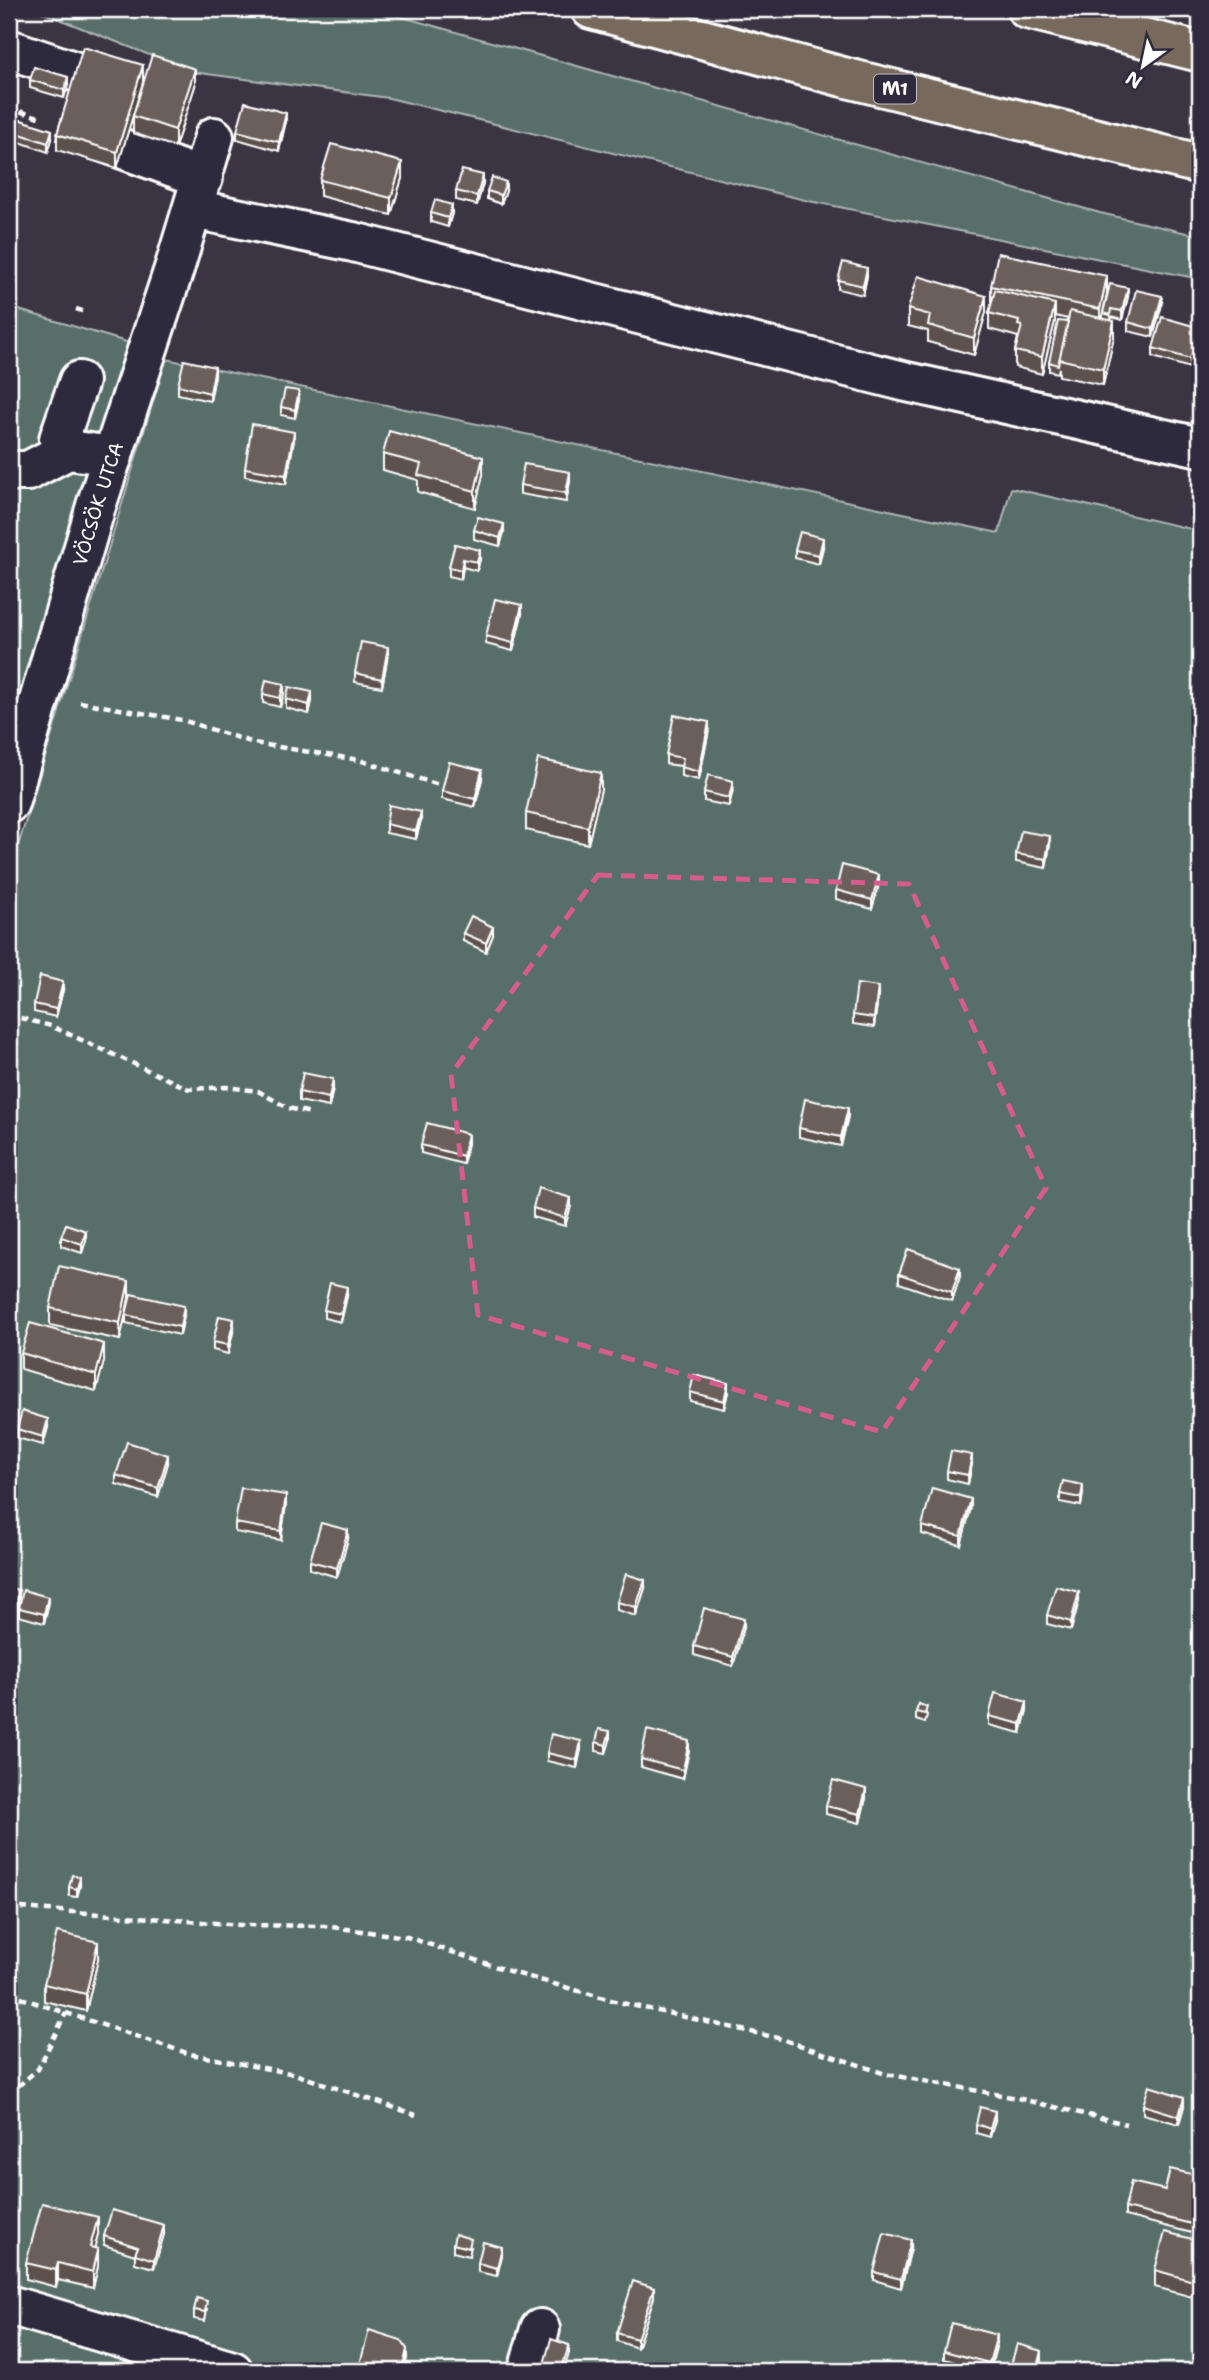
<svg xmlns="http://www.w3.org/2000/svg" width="1209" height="2380" font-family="'Shantell Sans',sans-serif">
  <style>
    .green { fill: #586e68; stroke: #acb6b4; stroke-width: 2 }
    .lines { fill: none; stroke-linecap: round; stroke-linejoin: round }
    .minor-casing { stroke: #fff; stroke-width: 44 }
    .major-casing { stroke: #fff; stroke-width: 44 }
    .path { stroke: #fff; stroke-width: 4.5; stroke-dasharray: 7 5; stroke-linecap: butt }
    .minor { stroke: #2f2a3d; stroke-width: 38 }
    .major { stroke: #77695c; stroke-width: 38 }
    .wall { fill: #5c514d; stroke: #fff; stroke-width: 2 }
    .shaded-wall { fill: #4b423f; stroke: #fff; stroke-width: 2 }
    .building { fill: #6b5e5a; stroke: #fff; stroke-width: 2 }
    .marked { fill: none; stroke: #d45d8c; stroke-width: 5; stroke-dasharray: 14 9; stroke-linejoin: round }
    .labels { text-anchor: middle; stroke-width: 7; stroke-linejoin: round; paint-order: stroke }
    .shield { fill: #2f2a3d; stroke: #c1bfc5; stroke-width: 2 }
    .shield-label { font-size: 18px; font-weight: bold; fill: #fff }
    .street-label { font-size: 19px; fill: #fff; stroke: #2f2a3d }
  </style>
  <rect width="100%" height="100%" fill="#3b3443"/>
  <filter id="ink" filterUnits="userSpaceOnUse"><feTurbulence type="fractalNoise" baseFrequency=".0143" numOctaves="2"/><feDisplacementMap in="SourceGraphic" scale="14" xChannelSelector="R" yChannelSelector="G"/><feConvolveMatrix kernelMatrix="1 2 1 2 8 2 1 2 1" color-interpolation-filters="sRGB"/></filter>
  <g filter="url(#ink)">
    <!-- green -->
    <g class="green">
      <polygon points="34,9 374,9 1100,213 1200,236 1200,279 809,201 389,98 192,72"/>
      <polygon points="9,307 133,344 72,548 9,723"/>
      <polygon points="166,359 999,533 1011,488 1200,531 1200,2371 9,2371 9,876"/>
    </g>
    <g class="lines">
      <defs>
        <g id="minor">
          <polyline points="9,49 97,79 79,133 203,178"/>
          <polyline points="193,209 353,242 907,382 1200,447"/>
          <polyline points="68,450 59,439 79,381"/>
          <polyline points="9,471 28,471 68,450 113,456"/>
          <path id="s1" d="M9,803L96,506L175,266L214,137"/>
          <polyline points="9,2305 233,2371"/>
          <polyline points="528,2371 540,2329"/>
        </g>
        <g id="major">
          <polyline points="591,9 843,77 1200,164"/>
          <polyline points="1027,9 1200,52"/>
        </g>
      </defs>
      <!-- minor casing -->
      <use href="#minor" class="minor-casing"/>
      <!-- major casing -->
      <use href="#major" class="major-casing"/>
      <!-- path -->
      <g class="path">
        <polyline points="9,108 42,118"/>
        <polyline points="76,309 85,312"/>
        <polyline points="80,702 182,720 254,743 359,760 439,785"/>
        <polyline points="9,1015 51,1026 189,1089 227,1087 258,1091 288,1108 311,1113"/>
        <polyline points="9,1907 241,1925 324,1926 407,1937 515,1973 618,2002 778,2038 886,2074 1017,2098 1126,2124"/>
        <polyline points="9,1994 190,2054 295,2074 416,2115"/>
        <polyline points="9,2094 38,2069 66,2013"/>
      </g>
      <!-- minor -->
      <use href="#minor" class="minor"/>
      <!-- major -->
      <use href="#major" class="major"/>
    </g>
    <!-- wall -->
    <g class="wall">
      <polygon points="30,80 68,85 64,98 30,88"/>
      <polygon points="143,82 117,168 57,150 57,134"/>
      <polygon points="195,86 175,147 133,133 133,116"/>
      <polygon points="286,121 279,151 237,139 237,131"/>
      <polygon points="14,132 52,139 48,152 14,140"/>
      <polygon points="402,178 391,215 320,196 320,180"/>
      <polygon points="483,183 477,205 456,200 456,191"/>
      <polygon points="487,191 506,191 501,204 487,199"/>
      <polygon points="431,213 452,213 448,227 431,222"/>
      <polygon points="867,276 863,295 838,289 838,280"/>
      <polygon points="1107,276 1102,318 1103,318 1103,313 1128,297 1122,320 1111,317 1114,337 1103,385 1059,376 1059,368 1058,373 1049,371 1049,362 1068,319 1055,316 1055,321 1042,374 1015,367 1015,351 1018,337 989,329 989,313 992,303 991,302 991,286"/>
      <polygon points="1162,304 1153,337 1128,331 1128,322"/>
      <polygon points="908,309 986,312 974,355 928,342 928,331 908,326"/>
      <polygon points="1200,336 1190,368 1153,357 1153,348"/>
      <polygon points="215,375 210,401 178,394 178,385"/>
      <polygon points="299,400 295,418 281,415 281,407"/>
      <polygon points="294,440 286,484 245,476 245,468"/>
      <polygon points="383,454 483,474 475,508 418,492 418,480 383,470"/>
      <polygon points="570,481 566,502 520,494 520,485"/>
      <polygon points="474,530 504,532 500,546 474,539"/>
      <polygon points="455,544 480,559 477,571 463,567 461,579 449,576 449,567"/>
      <polygon points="823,547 819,564 795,558 795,550"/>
      <polygon points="522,614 513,651 486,644 486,636"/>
      <polygon points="388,655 382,687 355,682 355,673"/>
      <polygon points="284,693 280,707 263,703 263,694"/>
      <polygon points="286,699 312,701 309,714 286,708"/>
      <polygon points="709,730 699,780 681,776 681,766 666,764 666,755"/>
      <polygon points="482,779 475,807 442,799 442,791"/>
      <polygon points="601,789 588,844 526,830 526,813"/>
      <polygon points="733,789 729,806 704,801 704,792"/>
      <polygon points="421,820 416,839 386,833 386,824"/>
      <polygon points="1050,844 1046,868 1016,862 1016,854"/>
      <polygon points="879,884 872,909 836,899 836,890"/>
      <polygon points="463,933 493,935 486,952 463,941"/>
      <polygon points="63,990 56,1017 34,1012 34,1004"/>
      <polygon points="878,996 874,1027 853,1024 853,1015"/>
      <polygon points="333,1088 329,1107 299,1101 299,1092"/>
      <polygon points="848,1116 841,1146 799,1137 799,1128"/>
      <polygon points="468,1143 463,1164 421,1153 421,1145"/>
      <polygon points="571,1206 565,1226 533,1217 533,1208"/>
      <polygon points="61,1237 86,1240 82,1253 61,1246"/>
      <polygon points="899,1274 960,1276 952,1301 899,1283"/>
      <polygon points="347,1296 341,1322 324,1318 324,1310"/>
      <polygon points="129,1298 120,1340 50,1325 50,1308"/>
      <polygon points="126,1315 184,1315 180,1335 126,1323"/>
      <polygon points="234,1328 228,1354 213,1350 213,1342"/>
      <polygon points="21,1353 104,1361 96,1391 21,1369"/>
      <polygon points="690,1392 728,1392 724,1409 690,1401"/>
      <polygon points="48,1427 43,1445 17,1438 17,1429"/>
      <polygon points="168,1463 158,1497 116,1484 116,1475"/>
      <polygon points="972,1464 968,1484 947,1479 947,1471"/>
      <polygon points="1083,1493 1081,1506 1060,1502 1060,1494"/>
      <polygon points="286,1504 281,1540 235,1532 235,1523"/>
      <polygon points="971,1507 961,1545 922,1534 922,1526"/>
      <polygon points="348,1539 337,1577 310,1569 310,1561"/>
      <polygon points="9,1588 19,1599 16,1615 9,1614"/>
      <polygon points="645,1588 636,1616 617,1610 617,1602"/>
      <polygon points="1079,1601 1071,1630 1047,1624 1047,1615"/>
      <polygon points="48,1606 44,1623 19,1616 19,1608"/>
      <polygon points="744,1627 733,1666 694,1655 694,1646"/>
      <polygon points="919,1704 927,1715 925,1723 916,1720 916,1712"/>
      <polygon points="1027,1710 1021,1733 989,1725 989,1716"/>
      <polygon points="610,1740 606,1753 596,1751 596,1742"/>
      <polygon points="581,1749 577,1768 547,1761 547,1753"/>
      <polygon points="689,1750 683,1779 641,1767 641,1759"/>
      <polygon points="866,1798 860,1823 826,1814 826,1806"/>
      <polygon points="80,1886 77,1897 69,1896 69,1887"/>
      <polygon points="98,1959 86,2011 44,2001 44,1984"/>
      <polygon points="1143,2105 1184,2106 1179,2124 1143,2114"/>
      <polygon points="995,2120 990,2137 976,2133 976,2124"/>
      <polygon points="1200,2176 1200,2217 1196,2234 1125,2216 1125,2208 1165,2190"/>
      <polygon points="98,2234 94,2248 98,2266 93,2288 58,2280 56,2287 26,2279 26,2263"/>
      <polygon points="164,2234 154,2268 135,2263 135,2255 104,2245 104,2236"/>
      <polygon points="1200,2241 1200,2299 1155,2287 1155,2270"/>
      <polygon points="453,2244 471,2247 469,2256 453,2252"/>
      <polygon points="911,2248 901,2288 874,2280 874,2272"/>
      <polygon points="502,2255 497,2276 478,2272 478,2263"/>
      <polygon points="654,2297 637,2348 617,2341 617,2333"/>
      <polygon points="207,2309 205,2321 194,2319 194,2310"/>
      <polygon points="997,2343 990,2371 944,2359 944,2351"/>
      <polygon points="407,2358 404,2371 360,2371 360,2364"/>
    </g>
    <!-- shaded-wall -->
    <g class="shaded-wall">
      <polygon points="143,65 143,82 117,168 117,152"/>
      <polygon points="195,69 195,86 175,147 175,130"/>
      <polygon points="68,77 68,85 64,98 64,90"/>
      <polygon points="286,113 286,121 279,151 279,142"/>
      <polygon points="52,130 52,139 48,152 48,143"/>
      <polygon points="402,162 402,178 391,215 391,198"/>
      <polygon points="483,175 483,183 477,205 477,196"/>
      <polygon points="506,182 506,191 501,204 501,195"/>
      <polygon points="452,205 452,213 448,227 448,218"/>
      <polygon points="867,268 867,276 863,295 863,286"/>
      <polygon points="1107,276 1107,293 1100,326 1100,309"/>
      <polygon points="1128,288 1128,297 1122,320 1122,311"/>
      <polygon points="986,296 986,312 974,355 974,338"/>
      <polygon points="1162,296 1162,304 1153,337 1153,329"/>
      <polygon points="1055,304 1055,321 1042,374 1042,357"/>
      <polygon points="1114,321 1114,337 1103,385 1103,369"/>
      <polygon points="1200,328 1200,336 1190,368 1190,359"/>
      <polygon points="215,367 215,375 210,401 210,393"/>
      <polygon points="12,377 12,386 9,396 9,387"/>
      <polygon points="299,391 299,400 295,418 295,410"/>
      <polygon points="294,432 294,440 286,484 286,475"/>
      <polygon points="483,457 483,474 475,508 475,491"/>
      <polygon points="570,472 570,481 566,502 566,493"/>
      <polygon points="504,524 504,532 500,546 500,538"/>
      <polygon points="823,538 823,547 819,564 819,555"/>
      <polygon points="480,550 480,559 477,571 477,562"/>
      <polygon points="463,559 463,567 461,579 461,570"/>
      <polygon points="522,605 522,614 513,651 513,643"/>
      <polygon points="388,647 388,655 382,687 382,679"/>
      <polygon points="284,684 284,693 280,707 280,698"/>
      <polygon points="312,692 312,701 309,714 309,705"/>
      <polygon points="709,722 709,730 699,780 699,772"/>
      <polygon points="482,770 482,779 475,807 475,799"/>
      <polygon points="601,773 601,789 588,844 588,827"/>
      <polygon points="733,781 733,789 729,806 729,798"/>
      <polygon points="421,812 421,820 416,839 416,831"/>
      <polygon points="1050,836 1050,844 1046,868 1046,859"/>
      <polygon points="879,875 879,884 872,909 872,900"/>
      <polygon points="493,927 493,935 486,952 486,943"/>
      <polygon points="63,982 63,990 56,1017 56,1009"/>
      <polygon points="878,987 878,996 874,1027 874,1018"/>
      <polygon points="333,1079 333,1088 329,1107 329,1098"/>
      <polygon points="848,1108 848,1116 841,1146 841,1137"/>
      <polygon points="468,1134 468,1143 463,1164 463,1156"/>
      <polygon points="571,1198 571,1206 565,1226 565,1218"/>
      <polygon points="86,1231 86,1240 82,1253 82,1244"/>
      <polygon points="960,1268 960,1276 952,1301 952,1292"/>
      <polygon points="129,1281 129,1298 120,1340 120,1323"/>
      <polygon points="347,1287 347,1296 341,1322 341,1314"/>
      <polygon points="184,1306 184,1315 180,1335 180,1327"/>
      <polygon points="234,1319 234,1328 228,1354 228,1345"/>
      <polygon points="104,1344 104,1361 96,1391 96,1375"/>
      <polygon points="728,1383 728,1392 724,1409 724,1401"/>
      <polygon points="48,1419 48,1427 43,1445 43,1437"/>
      <polygon points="168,1455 168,1463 158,1497 158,1488"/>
      <polygon points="972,1455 972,1464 968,1484 968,1475"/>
      <polygon points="1083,1485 1083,1493 1081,1506 1081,1498"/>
      <polygon points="286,1495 286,1504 281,1540 281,1531"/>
      <polygon points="971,1499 971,1507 961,1545 961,1536"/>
      <polygon points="348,1530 348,1539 337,1577 337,1568"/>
      <polygon points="645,1580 645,1588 636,1616 636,1607"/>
      <polygon points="19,1590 19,1599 16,1615 16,1607"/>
      <polygon points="1079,1592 1079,1601 1071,1630 1071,1622"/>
      <polygon points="48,1597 48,1606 44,1623 44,1614"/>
      <polygon points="744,1619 744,1627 733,1666 733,1657"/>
      <polygon points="1027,1702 1027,1710 1021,1733 1021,1724"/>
      <polygon points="610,1731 610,1740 606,1753 606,1745"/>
      <polygon points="581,1741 581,1749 577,1768 577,1760"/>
      <polygon points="689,1741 689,1750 683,1779 683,1770"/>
      <polygon points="866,1789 866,1798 860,1823 860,1814"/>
      <polygon points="80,1877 80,1886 77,1897 77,1889"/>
      <polygon points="98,1942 98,1959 86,2011 86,1994"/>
      <polygon points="1184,2097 1184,2106 1179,2124 1179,2116"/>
      <polygon points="995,2111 995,2120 990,2137 990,2129"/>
      <polygon points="1200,2209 1200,2217 1196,2234 1196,2225"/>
      <polygon points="98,2217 98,2234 90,2264 90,2247"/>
      <polygon points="164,2225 164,2234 154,2268 154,2260"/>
      <polygon points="911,2240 911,2248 901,2288 901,2279"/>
      <polygon points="502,2247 502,2255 497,2276 497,2268"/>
      <polygon points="98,2249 98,2266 93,2288 93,2272"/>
      <polygon points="58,2263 58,2280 56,2287 56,2270"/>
      <polygon points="654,2288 654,2297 637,2348 637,2339"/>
      <polygon points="997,2335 997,2343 989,2371 989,2363"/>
      <polygon points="569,2345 569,2353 564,2371 561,2371"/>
      <polygon points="407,2349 407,2358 404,2371 402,2371"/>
      <polygon points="1042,2351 1042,2360 1039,2371 1037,2371"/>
    </g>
    <!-- building -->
    <g class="building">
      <polygon points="83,47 143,65 117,152 57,134"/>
      <polygon points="152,55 195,69 175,130 133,116"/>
      <polygon points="34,67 68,77 64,90 30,80"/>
      <polygon points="245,102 286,113 279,142 237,131"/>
      <polygon points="18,119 52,130 48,143 14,132"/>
      <polygon points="331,144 402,162 391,198 320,180"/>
      <polygon points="462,170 483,175 477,196 456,191"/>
      <polygon points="492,177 506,182 501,195 487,191"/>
      <polygon points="435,200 452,205 448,218 431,213"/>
      <polygon points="998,253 1107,276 1100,309 991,286"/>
      <polygon points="843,262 867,268 863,286 838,280"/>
      <polygon points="918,276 986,296 974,338 928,325 930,315 908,309"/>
      <polygon points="1110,284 1128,288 1122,311 1111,309 1110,315 1103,313"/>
      <polygon points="995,290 1055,304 1042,357 1015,351 1022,326 1018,325 1019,321 989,313"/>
      <polygon points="1136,290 1162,296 1153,329 1128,322"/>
      <polygon points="1070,311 1114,321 1103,369 1059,359"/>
      <polygon points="1162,317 1200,328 1190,359 1153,348"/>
      <polygon points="1058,321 1068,322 1058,365 1049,362"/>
      <polygon points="184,360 215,367 210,393 178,385"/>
      <polygon points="9,376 12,377 9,387"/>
      <polygon points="285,389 299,391 295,410 281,407"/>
      <polygon points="252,424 294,432 286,475 245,468"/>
      <polygon points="389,431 483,457 475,491 418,475 421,464 383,454"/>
      <polygon points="524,464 570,472 566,493 520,485"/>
      <polygon points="478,517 504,524 500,538 474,530"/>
      <polygon points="800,532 823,538 819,555 795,550"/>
      <polygon points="455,544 480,550 477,562 463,559 461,570 449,567"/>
      <polygon points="495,599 522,605 513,643 486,636"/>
      <polygon points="361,642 388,647 382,679 355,673"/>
      <polygon points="266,680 284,684 280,698 263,694"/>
      <polygon points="289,687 312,692 309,705 286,699"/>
      <polygon points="674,715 709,722 699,772 681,767 683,758 666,755"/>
      <polygon points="538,759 601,773 588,827 526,813"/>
      <polygon points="449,762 482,770 475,799 442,791"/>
      <polygon points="708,775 733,781 729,798 704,792"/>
      <polygon points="389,805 421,812 416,831 386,824"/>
      <polygon points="1021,831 1050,836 1046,859 1016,854"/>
      <polygon points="842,865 879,875 872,900 836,890"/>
      <polygon points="471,916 493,927 486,943 463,933"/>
      <polygon points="40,976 63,982 56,1009 34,1004"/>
      <polygon points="857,984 878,987 874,1018 853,1015"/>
      <polygon points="303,1073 333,1079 329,1098 299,1092"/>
      <polygon points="805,1099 848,1108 841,1137 799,1128"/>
      <polygon points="427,1123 468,1134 463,1156 421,1145"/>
      <polygon points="538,1188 571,1198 565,1218 533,1208"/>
      <polygon points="66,1224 86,1231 82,1244 61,1237"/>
      <polygon points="908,1249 960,1268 952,1292 899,1274"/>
      <polygon points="59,1266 129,1281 120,1323 50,1308"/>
      <polygon points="330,1283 347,1287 341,1314 324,1310"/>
      <polygon points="131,1294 184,1306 180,1327 126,1315"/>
      <polygon points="219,1316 234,1319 228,1345 213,1342"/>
      <polygon points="30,1323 104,1344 96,1375 21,1353"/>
      <polygon points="694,1375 728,1383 724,1401 690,1392"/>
      <polygon points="22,1411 48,1419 43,1437 17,1429"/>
      <polygon points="127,1442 168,1455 158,1488 116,1475"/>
      <polygon points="951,1451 972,1455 968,1475 947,1471"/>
      <polygon points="1063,1481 1083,1485 1081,1498 1060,1494"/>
      <polygon points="241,1488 286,1495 281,1531 235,1523"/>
      <polygon points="932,1488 971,1499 961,1536 922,1526"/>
      <polygon points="321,1523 348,1530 337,1568 310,1561"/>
      <polygon points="626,1574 645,1580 636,1607 617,1602"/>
      <polygon points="1056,1586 1079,1592 1071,1622 1047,1615"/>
      <polygon points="9,1588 19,1590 16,1607 9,1605"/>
      <polygon points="23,1590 48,1597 44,1614 19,1608"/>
      <polygon points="704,1608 744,1619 733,1657 694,1646"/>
      <polygon points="995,1693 1027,1702 1021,1724 989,1716"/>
      <polygon points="919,1704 927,1707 925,1714 916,1712"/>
      <polygon points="599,1729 610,1731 606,1745 596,1742"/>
      <polygon points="647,1730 689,1741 683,1770 641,1759"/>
      <polygon points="551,1734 581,1741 577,1760 547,1753"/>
      <polygon points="833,1780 866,1789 860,1814 826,1806"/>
      <polygon points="72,1875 80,1877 77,1889 69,1887"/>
      <polygon points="57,1932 98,1942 86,1994 44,1984"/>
      <polygon points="1149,2086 1184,2097 1179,2116 1143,2105"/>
      <polygon points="980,2107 995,2111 990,2129 976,2124"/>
      <polygon points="1170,2169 1200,2176 1200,2209 1196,2225 1125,2208 1131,2182 1165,2190"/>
      <polygon points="42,2203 98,2217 90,2247 98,2249 93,2272 58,2263 56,2270 26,2263"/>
      <polygon points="112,2210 164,2225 154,2260 135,2254 138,2247 104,2236"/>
      <polygon points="1165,2232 1200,2241 1200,2283 1155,2270"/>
      <polygon points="884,2233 911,2240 901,2279 874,2272"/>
      <polygon points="455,2234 471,2239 469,2248 453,2244"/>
      <polygon points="483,2242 502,2247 497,2268 478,2263"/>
      <polygon points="633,2281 654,2288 637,2339 617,2333"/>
      <polygon points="197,2298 207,2301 205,2312 194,2310"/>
      <polygon points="951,2323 997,2335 989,2363 944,2351"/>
      <polygon points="369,2330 401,2340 407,2349 402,2371 391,2371 360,2364"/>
      <polygon points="551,2339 569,2345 561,2371 542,2371"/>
      <polygon points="1017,2344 1042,2351 1037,2371 1022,2371 1010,2368"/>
    </g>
  </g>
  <!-- marked area -->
  <path class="marked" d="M598,875L909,884L1046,1188L882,1432L478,1315L451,1074Z"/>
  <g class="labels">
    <!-- shield labels -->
    <rect class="shield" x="874" y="74.5" width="42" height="29" rx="5"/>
    <g class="shield-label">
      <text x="895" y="95">M1</text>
    </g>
    <!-- street labels -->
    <g class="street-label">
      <text dy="7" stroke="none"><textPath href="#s1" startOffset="312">VÖCSÖK UTCA</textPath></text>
    </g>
  </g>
  <!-- margin -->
  <rect width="1209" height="2380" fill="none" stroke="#2f2a3d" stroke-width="35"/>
  <rect x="18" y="18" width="1174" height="2345" fill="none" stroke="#fff" stroke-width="2.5" filter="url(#ink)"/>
  <!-- north arrow -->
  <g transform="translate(1143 66) rotate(213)" stroke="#2f2a3d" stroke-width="5" paint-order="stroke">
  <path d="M0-5L12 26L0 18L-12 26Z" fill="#ffffff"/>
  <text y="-10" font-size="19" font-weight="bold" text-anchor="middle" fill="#ffffff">N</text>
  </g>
</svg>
